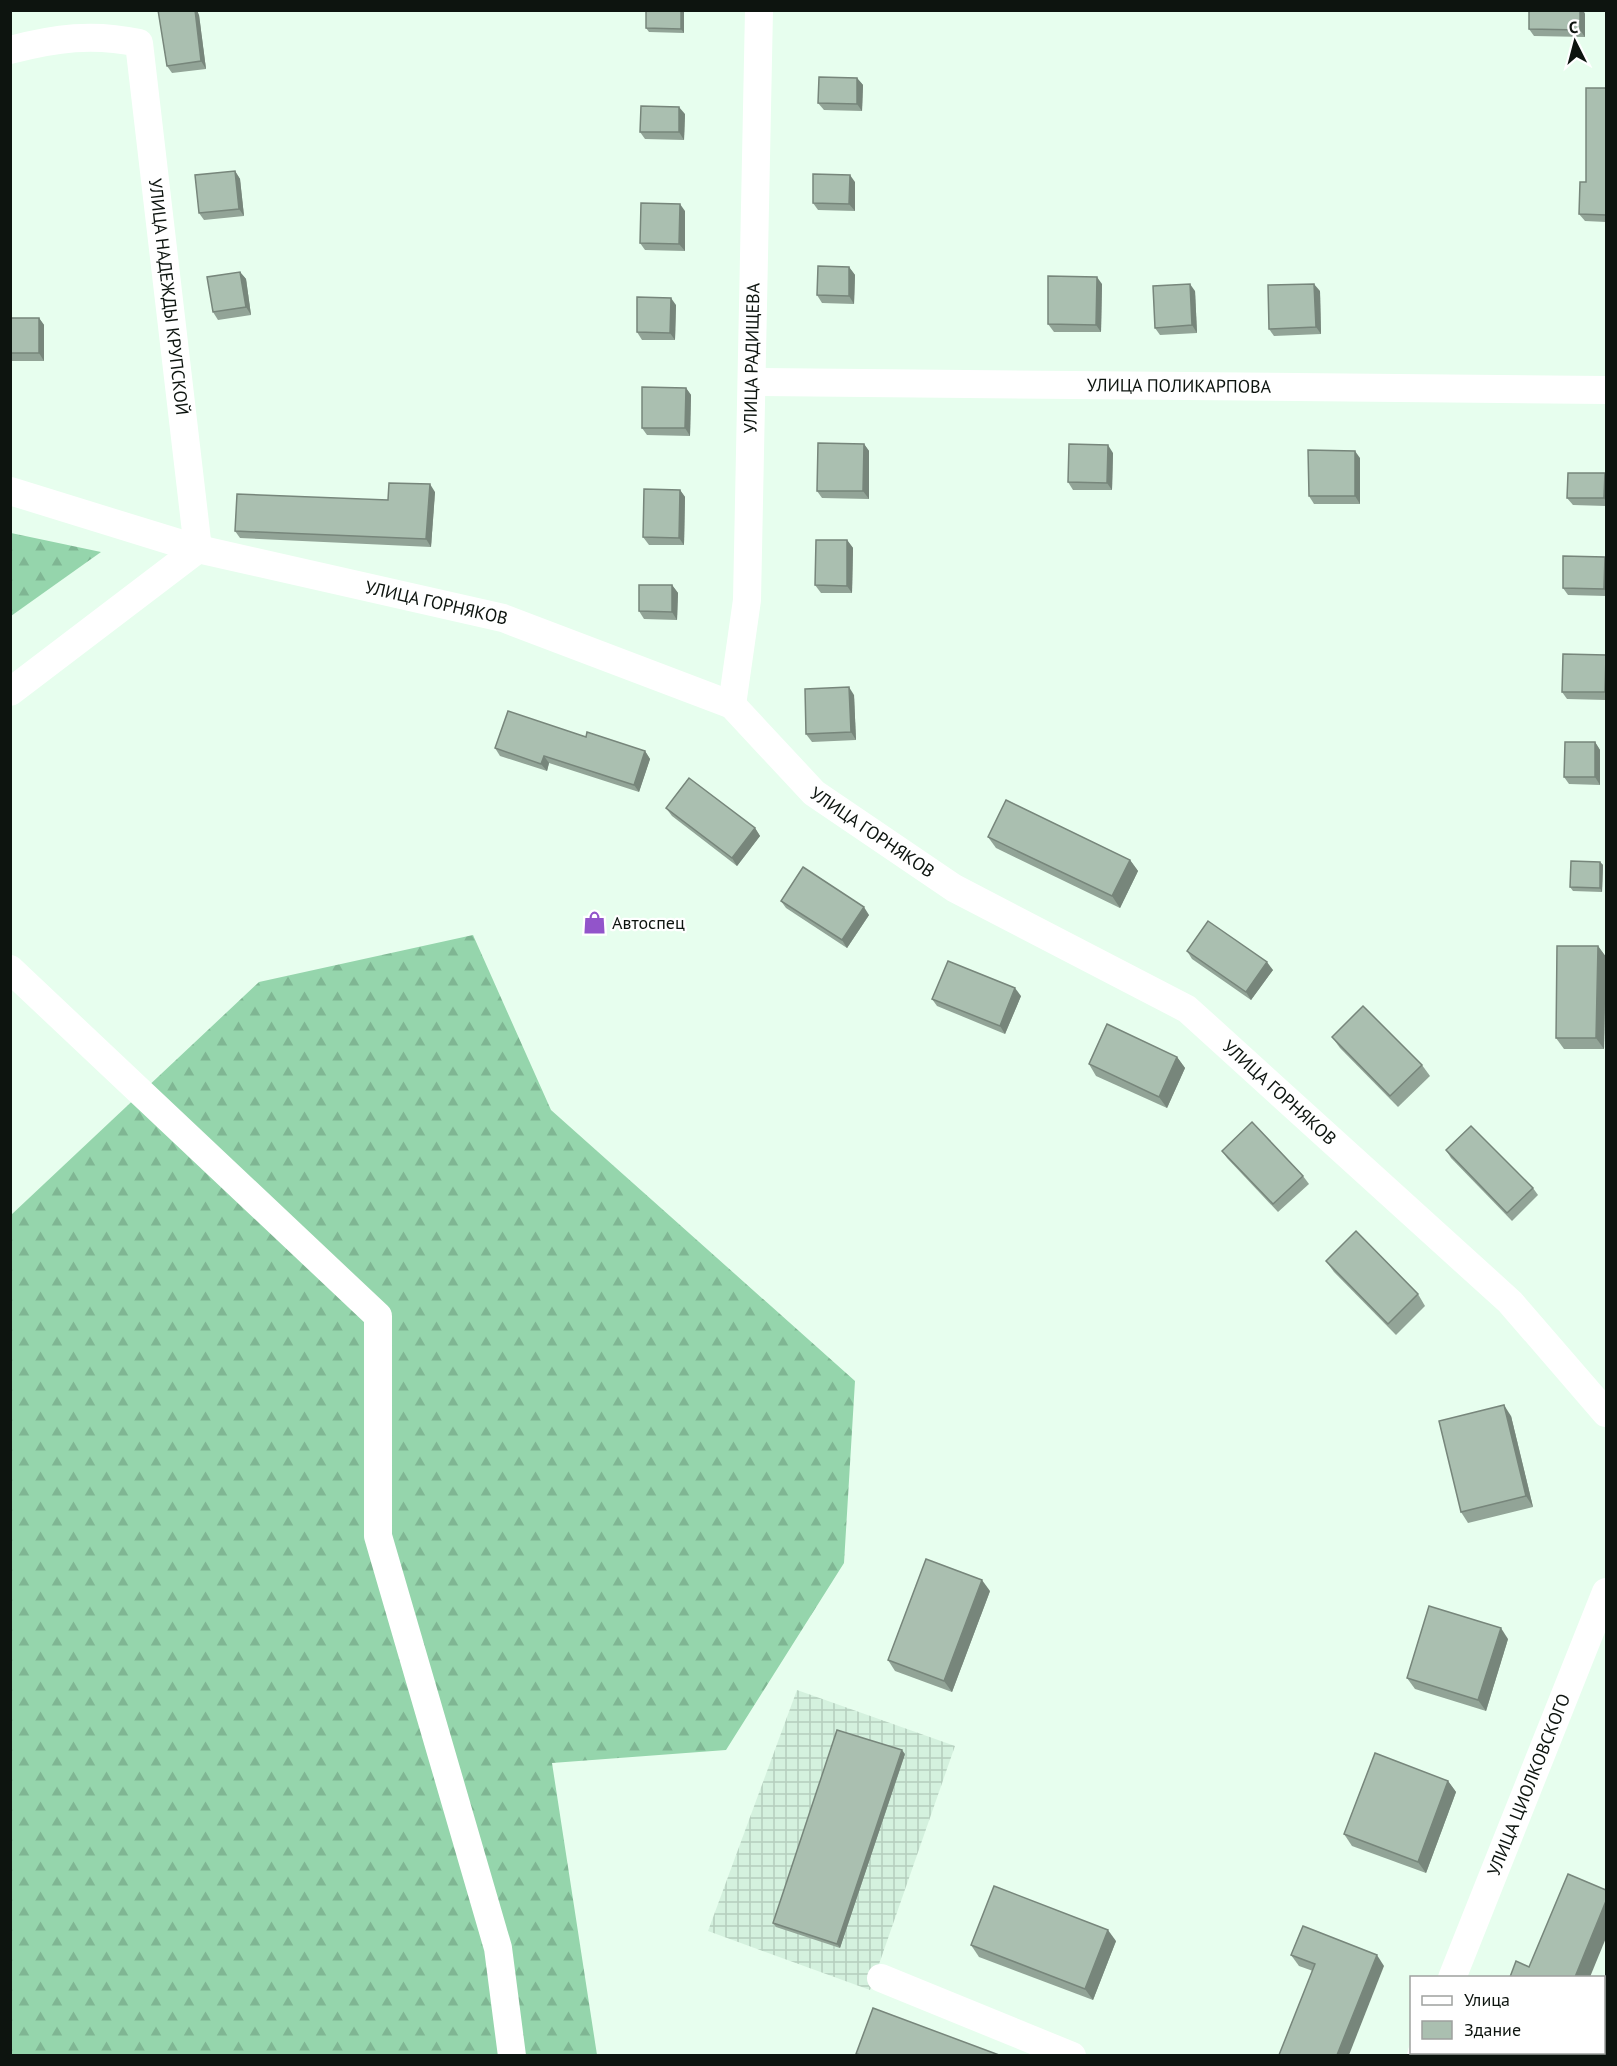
<svg xmlns="http://www.w3.org/2000/svg" width="1617" height="2066" font-family="'PT Sans',sans-serif">
  <style>
    .industrial { fill: url(#industrial-grid) }
    .forest { fill: url(#forest-firs) }
    .lines { fill: none; stroke-linecap: round; stroke-linejoin: round }
    .minor { stroke: #fff; stroke-width: 28 }
    .wall { fill: #92a497 }
    .shaded-wall { fill: #77867b }
    .building { fill: #aabfb0; stroke: #77867b; stroke-width: 1.5 }
    .labels { text-anchor: middle; stroke-width: 4.5; stroke-linejoin: round; paint-order: stroke }
    .street-label { font-size: 18px; fill: #0d140f; stroke: #fff }
    .poi-label { font-size: 18px; fill: #0d140f; stroke: #fff; text-anchor: start }
  </style>
  <defs>
    <pattern id="industrial-grid" width="8" height="8" patternUnits="userSpaceOnUse" patternTransform="scale(1.5)"><rect width="8" height="8" fill="#d4f1de"/><path d="M0 4h8M4 0v8" fill="none" stroke="#b5cebd"/></pattern>
    <pattern id="forest-firs" width="22" height="20" patternUnits="userSpaceOnUse" patternTransform="scale(1.5)"><rect width="22" height="20" fill="#95d5ac"/><path d="M5 1l3.5 6h-7zM16 11l3.5 6h-7z" fill="#7fb693"/></pattern>
  </defs>
  <rect width="100%" height="100%" fill="#e7feee"/>
  <!-- industrial -->
  <polygon class="industrial" points="797,1690 955,1746 870,1990 708,1931"/>
  <!-- forest -->
  <g class="forest">
    <polygon points="11,533 101,552 11,616"/>
    <polygon points="473,935 551,1110 855,1381 844,1563 726,1750 552,1763 597,2055 11,2056 11,1215 259,982"/>
  </g>
  <g class="lines">
    <!-- minor -->
    <g class="minor">
      <path id="s1" d="M10,50C56,38 93,33 139,43L198,549L10,692"/>
      <path id="s2" d="M753,382L1606,390"/>
      <path id="s3" d="M10,491L198,549L503,618L732,705L814,793L954,888L1187,1009L1510,1302L1606,1413"/>
      <path id="s4" d="M732,705L747,600L759,10"/>
      <polyline points="10,969 378,1316 378,1536 498,1948 512,2056"/>
      <polyline points="881,1978 1072,2056"/>
      <path id="s5" d="M1452,1978L1606,1592"/>
      <polyline points="1421,2056 1422,2052"/>
    </g>
  </g>
  <!-- wall -->
  <g class="wall">
    <polygon points="684,10 684,33 649,32 646,28"/>
    <polygon points="1529,10 1583,10 1585,14 1585,37 1534,36 1529,29"/>
    <polygon points="199,15 206,69 172,73 167,66"/>
    <polygon points="857,78 863,85 862,111 824,110 818,103"/>
    <polygon points="1606,88 1606,222 1585,221 1579,214"/>
    <polygon points="685,114 684,140 645,139 640,132"/>
    <polygon points="235,171 240,179 244,216 204,220 199,213"/>
    <polygon points="855,182 855,211 818,210 813,203"/>
    <polygon points="685,211 685,251 645,250 640,243"/>
    <polygon points="849,267 855,275 854,304 822,303 817,295"/>
    <polygon points="240,272 246,279 251,315 218,320 213,312"/>
    <polygon points="1102,284 1101,332 1054,332 1048,324"/>
    <polygon points="1195,291 1197,333 1160,335 1155,328"/>
    <polygon points="1320,291 1321,334 1274,336 1269,329"/>
    <polygon points="676,305 675,340 642,340 637,332"/>
    <polygon points="10,318 39,318 44,325 44,361 10,361"/>
    <polygon points="686,388 691,395 690,436 647,435 642,428"/>
    <polygon points="864,444 869,451 869,499 822,498 817,491"/>
    <polygon points="1113,453 1112,490 1073,490 1068,482"/>
    <polygon points="1360,458 1360,504 1314,504 1309,496"/>
    <polygon points="1605,473 1606,476 1606,506 1573,505 1567,498"/>
    <polygon points="680,490 685,497 684,545 649,545 643,537"/>
    <polygon points="435,492 431,547 240,538 235,531 388,500"/>
    <polygon points="847,540 853,548 852,593 821,593 815,585"/>
    <polygon points="1605,557 1606,559 1606,596 1568,595 1563,588"/>
    <polygon points="672,585 678,593 677,620 644,619 639,611"/>
    <polygon points="1606,656 1606,700 1567,699 1562,692"/>
    <polygon points="854,695 856,740 812,742 806,734"/>
    <polygon points="586,737 645,751 650,759 639,792 549,763 547,771 500,756 495,748"/>
    <polygon points="1595,742 1600,750 1600,785 1569,784 1564,777"/>
    <polygon points="666,808 755,828 760,836 737,866 672,816"/>
    <polygon points="988,837 1130,860 1138,871 1120,908 996,848"/>
    <polygon points="1600,862 1603,865 1602,892 1573,891 1570,887"/>
    <polygon points="781,901 869,915 847,948 786,908"/>
    <polygon points="1598,946 1606,957 1604,1049 1564,1049 1556,1038"/>
    <polygon points="1187,951 1273,970 1251,1000 1192,959"/>
    <polygon points="1021,996 1005,1034 937,1006 932,999"/>
    <polygon points="1332,1037 1422,1065 1430,1076 1398,1107 1340,1048"/>
    <polygon points="1177,1057 1185,1068 1167,1108 1096,1076 1089,1064"/>
    <polygon points="1446,1150 1533,1188 1538,1195 1512,1221 1451,1158"/>
    <polygon points="1222,1151 1303,1176 1309,1184 1278,1212 1227,1158"/>
    <polygon points="1326,1261 1418,1294 1425,1306 1396,1335 1334,1272"/>
    <polygon points="1511,1416 1533,1507 1468,1523 1461,1512"/>
    <polygon points="990,1591 952,1692 895,1671 888,1660"/>
    <polygon points="1508,1639 1486,1711 1415,1689 1407,1678"/>
    <polygon points="905,1754 840,1948 776,1927 773,1923"/>
    <polygon points="1448,1781 1456,1792 1426,1873 1352,1846 1344,1834"/>
    <polygon points="1116,1941 1093,2000 979,1957 971,1945"/>
    <polygon points="1291,1955 1384,1966 1313,1971 1299,1966"/>
  </g>
  <!-- shaded-wall -->
  <g class="shaded-wall">
    <polygon points="195,10 197,10 199,15 206,69 201,61"/>
    <polygon points="681,10 684,10 684,33 681,29"/>
    <polygon points="1580,10 1583,10 1585,14 1585,37 1580,30"/>
    <polygon points="857,78 863,85 862,111 857,104"/>
    <polygon points="679,107 685,114 684,140 679,132"/>
    <polygon points="235,171 240,179 244,216 239,209"/>
    <polygon points="850,175 855,182 855,211 849,204"/>
    <polygon points="680,204 685,211 685,251 679,244"/>
    <polygon points="849,267 855,275 854,304 849,296"/>
    <polygon points="240,272 246,279 251,315 246,307"/>
    <polygon points="1097,277 1102,284 1101,332 1096,325"/>
    <polygon points="1190,284 1195,291 1197,333 1192,325"/>
    <polygon points="1314,284 1320,291 1321,334 1316,327"/>
    <polygon points="671,298 676,305 675,340 670,333"/>
    <polygon points="39,318 44,325 44,361 39,353"/>
    <polygon points="686,388 691,395 690,436 685,428"/>
    <polygon points="864,444 869,451 869,499 863,491"/>
    <polygon points="1108,445 1113,453 1112,490 1107,483"/>
    <polygon points="1355,451 1360,458 1360,504 1355,496"/>
    <polygon points="1605,473 1606,476 1606,502 1604,498"/>
    <polygon points="430,484 435,492 431,547 426,539"/>
    <polygon points="680,490 685,497 684,545 679,538"/>
    <polygon points="847,540 853,548 852,593 847,586"/>
    <polygon points="1605,557 1606,559 1606,592 1604,589"/>
    <polygon points="672,585 678,593 677,620 672,612"/>
    <polygon points="849,687 854,695 856,740 851,732"/>
    <polygon points="1595,742 1600,750 1600,785 1595,777"/>
    <polygon points="645,751 650,759 639,792 634,785"/>
    <polygon points="544,756 549,763 547,771 541,764"/>
    <polygon points="755,828 760,836 737,866 732,858"/>
    <polygon points="1130,860 1138,871 1120,908 1112,896"/>
    <polygon points="1600,862 1603,865 1602,892 1600,888"/>
    <polygon points="864,907 869,915 847,948 842,940"/>
    <polygon points="1598,946 1606,957 1604,1049 1596,1038"/>
    <polygon points="1267,962 1273,970 1251,1000 1246,992"/>
    <polygon points="1015,988 1021,996 1005,1034 1000,1026"/>
    <polygon points="1177,1057 1185,1068 1167,1108 1159,1097"/>
    <polygon points="1504,1405 1511,1416 1533,1507 1526,1496"/>
    <polygon points="982,1580 990,1591 952,1692 944,1681"/>
    <polygon points="1501,1628 1508,1639 1486,1711 1478,1700"/>
    <polygon points="902,1750 905,1754 840,1948 837,1944"/>
    <polygon points="1448,1781 1456,1792 1426,1873 1418,1862"/>
    <polygon points="1606,1901 1606,1938 1590,1977 1575,1977"/>
    <polygon points="1108,1930 1116,1941 1093,2000 1085,1989"/>
    <polygon points="1377,1955 1384,1966 1349,2055 1337,2055"/>
    <polygon points="1548,2052 1562,2052 1561,2055 1547,2055"/>
  </g>
  <!-- building -->
  <g class="building">
    <polygon points="158,10 195,10 201,61 167,66"/>
    <polygon points="646,10 681,10 681,29 646,28"/>
    <polygon points="1529,10 1580,10 1580,30 1529,29"/>
    <polygon points="819,77 857,78 857,104 818,103"/>
    <polygon points="1586,88 1606,88 1606,215 1579,214 1580,182 1586,182"/>
    <polygon points="641,106 679,107 679,132 640,132"/>
    <polygon points="235,171 239,209 199,213 195,175"/>
    <polygon points="813,174 850,175 849,204 813,203"/>
    <polygon points="641,203 680,204 679,244 640,243"/>
    <polygon points="818,266 849,267 849,296 817,295"/>
    <polygon points="240,272 246,307 213,312 207,277"/>
    <polygon points="1048,276 1097,277 1096,325 1048,324"/>
    <polygon points="1190,284 1192,325 1155,328 1153,286"/>
    <polygon points="1314,284 1316,327 1269,329 1268,285"/>
    <polygon points="637,297 671,298 670,333 637,332"/>
    <rect x="10" y="318" width="29" height="35"/>
    <polygon points="642,387 686,388 685,428 642,428"/>
    <polygon points="818,443 864,444 863,491 817,491"/>
    <polygon points="1069,444 1108,445 1107,483 1068,482"/>
    <polygon points="1308,450 1355,451 1355,496 1309,496"/>
    <polygon points="1568,473 1605,473 1604,498 1567,498"/>
    <polygon points="389,483 430,484 426,539 235,531 237,494 388,500"/>
    <polygon points="644,489 680,490 679,538 643,537"/>
    <polygon points="816,540 847,540 847,586 815,585"/>
    <polygon points="1563,556 1605,557 1604,589 1563,588"/>
    <polygon points="639,585 672,585 672,612 639,611"/>
    <polygon points="1563,654 1606,655 1605,692 1562,692"/>
    <polygon points="849,687 851,732 806,734 805,689"/>
    <polygon points="508,711 586,737 587,732 645,751 634,785 544,756 541,764 495,748"/>
    <polygon points="1565,742 1595,742 1595,777 1564,777"/>
    <polygon points="689,778 755,828 732,858 666,808"/>
    <polygon points="1006,800 1130,860 1112,896 988,837"/>
    <polygon points="1571,861 1600,862 1600,888 1570,887"/>
    <polygon points="803,867 864,907 842,940 781,901"/>
    <polygon points="1208,921 1267,962 1246,992 1187,951"/>
    <polygon points="1557,946 1598,946 1596,1038 1556,1038"/>
    <polygon points="948,961 1015,988 1000,1026 932,999"/>
    <polygon points="1363,1006 1422,1065 1390,1096 1332,1037"/>
    <polygon points="1107,1024 1177,1057 1159,1097 1089,1064"/>
    <polygon points="1252,1122 1303,1176 1273,1204 1222,1151"/>
    <polygon points="1471,1126 1533,1188 1507,1213 1446,1150"/>
    <polygon points="1356,1231 1418,1294 1388,1324 1326,1261"/>
    <polygon points="1504,1405 1526,1496 1461,1512 1439,1421"/>
    <polygon points="926,1559 982,1580 944,1681 888,1660"/>
    <polygon points="1429,1606 1501,1628 1478,1700 1407,1678"/>
    <polygon points="837,1730 902,1750 837,1944 773,1923"/>
    <polygon points="1375,1753 1448,1781 1418,1862 1344,1834"/>
    <polygon points="1568,1874 1606,1890 1606,1901 1575,1977 1510,1977 1516,1961 1529,1967"/>
    <polygon points="994,1886 1108,1930 1085,1989 971,1945"/>
    <polygon points="1303,1926 1377,1955 1337,2055 1279,2055 1315,1964 1291,1955"/>
    <polygon points="873,2008 999,2055 861,2055 856,2054"/>
    <polygon points="1482,2052 1548,2052 1547,2055 1480,2055"/>
  </g>
  <!-- icons -->
  <defs>
    <symbol id="shop-bare" viewBox="-9 -9 18 18"><path d="M-5-2.5h2.3a2.7 3.5 0 0 1 5.4 0H5L5.5 6h-11ZM-1.5-2.5h3a1.5 2.3 0 0 0-3 0Z" fill="#9254ca" stroke="#fff" stroke-width="2.5" paint-order="stroke"/></symbol>
  </defs>
  <g fill-rule="evenodd">
    <use href="#shop-bare" x="578" y="906" width="33" height="33"/>
  </g>
  <g class="labels">
    <!-- street labels -->
    <g class="street-label">
      <text dy="6" stroke="none"><textPath href="#s1" startOffset="386">УЛИЦА НАДЕЖДЫ КРУПСКОЙ</textPath></text>
      <text dy="6" stroke="none"><textPath href="#s4" startOffset="348">УЛИЦА РАДИЩЕВА</textPath></text>
      <text dy="6" stroke="none"><textPath href="#s2" startOffset="426">УЛИЦА ПОЛИКАРПОВА</textPath></text>
      <text dy="6" stroke="none"><textPath href="#s3" startOffset="441">УЛИЦА ГОРНЯКОВ</textPath></text>
      <text dy="6" stroke="none"><textPath href="#s3" startOffset="945">УЛИЦА ГОРНЯКОВ</textPath></text>
      <text dy="6" stroke="none"><textPath href="#s3" startOffset="1431">УЛИЦА ГОРНЯКОВ</textPath></text>
      <text dy="6" stroke="none"><textPath href="#s5" startOffset="208">УЛИЦА ЦИОЛКОВСКОГО</textPath></text>
    </g>
    <!-- poi labels -->
    <g class="poi-label">
      <text x="612" y="929">Автоспец</text>
    </g>
  </g>
  <!-- border -->
  <rect width="1617" height="2066" fill="none" stroke="#0d140f" stroke-width="24"/>
  <!-- legend -->
  <rect x="1410" y="1976" width="195" height="78" fill="#ffffff" stroke="#9ea19f" stroke-width="1.5"/>
  <rect x="1422" y="1996" width="30" height="9" fill="#ffffff" stroke="#9ea19f" stroke-width="1.5"/>
  <text x="1464" y="2006" font-size="18" fill="#0d140f">Улица</text>
  <rect x="1422" y="2021" width="30" height="18" fill="#aabfb0" stroke="#9ea19f" stroke-width="1.5"/>
  <text x="1464" y="2036" font-size="18" fill="#0d140f">Здание</text>
  <!-- north arrow -->
  <g transform="translate(1575 42) rotate(354)" stroke="#ffffff" stroke-width="4.5" paint-order="stroke">
  <path d="M0-4.5L10 22L0 15L-10 22Z" fill="#0d140f"/>
  <text y="-9" font-size="16" font-weight="bold" text-anchor="middle" fill="#0d140f">С</text>
  </g>
</svg>
